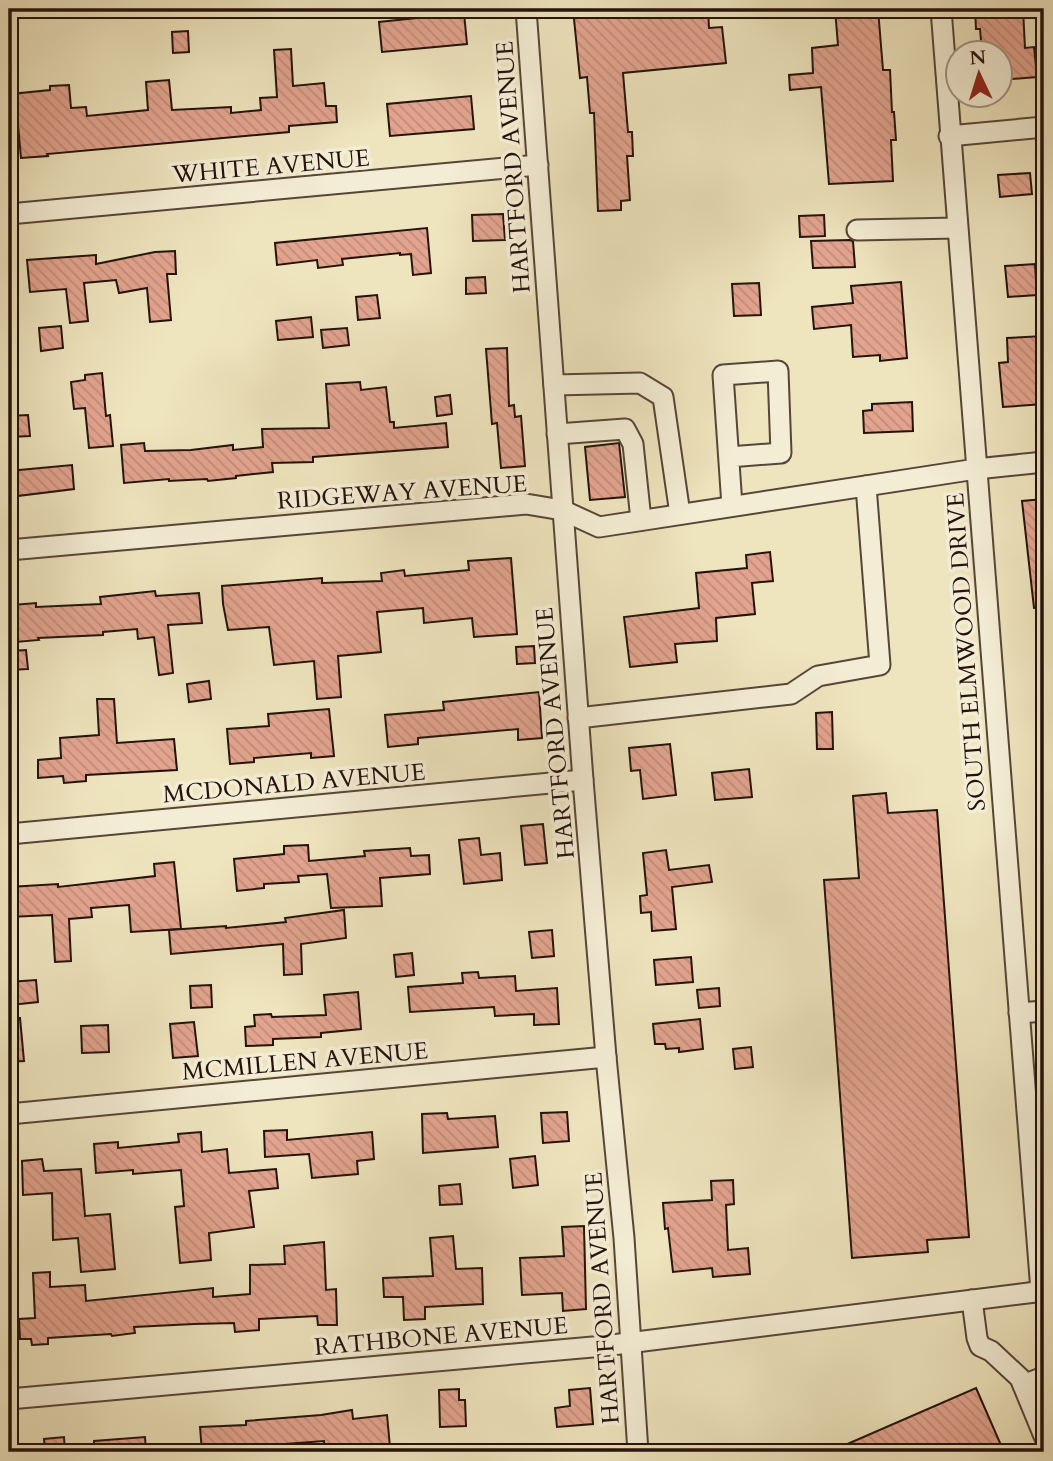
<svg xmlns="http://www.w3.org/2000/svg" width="1053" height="1461" font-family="Cardo,serif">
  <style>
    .building { fill: url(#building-back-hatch); stroke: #24120b; stroke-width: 2 }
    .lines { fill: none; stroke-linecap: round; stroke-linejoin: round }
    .minor-casing { stroke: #564638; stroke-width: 23 }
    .minor { stroke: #f4edd5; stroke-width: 19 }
    .labels { text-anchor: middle; stroke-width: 7; stroke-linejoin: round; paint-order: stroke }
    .street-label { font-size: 24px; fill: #24120b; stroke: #f4edd5 }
  </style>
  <defs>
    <pattern id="building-back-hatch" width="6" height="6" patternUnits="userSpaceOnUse" patternTransform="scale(1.75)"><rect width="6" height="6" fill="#e2a48f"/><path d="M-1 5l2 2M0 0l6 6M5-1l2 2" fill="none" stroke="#c28c7a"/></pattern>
  </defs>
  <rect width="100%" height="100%" fill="#eee4be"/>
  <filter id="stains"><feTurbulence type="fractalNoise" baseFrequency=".00286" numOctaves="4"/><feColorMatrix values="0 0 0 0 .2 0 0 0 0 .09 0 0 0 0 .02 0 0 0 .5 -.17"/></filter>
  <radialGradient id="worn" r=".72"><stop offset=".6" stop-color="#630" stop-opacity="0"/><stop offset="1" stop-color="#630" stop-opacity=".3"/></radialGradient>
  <!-- building -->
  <g class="building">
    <polygon points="573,9 708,9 709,28 722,27 726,63 623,73 628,132 632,132 633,156 627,156 630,200 621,201 621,210 598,211 594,113 590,113 587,77 580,78"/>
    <polygon points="835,9 878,9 883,70 890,70 892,112 894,112 896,140 891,140 893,181 829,184 821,87 790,90 789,75 813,73 812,48 838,45"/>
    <polygon points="975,9 1023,9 1025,48 1034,47 1037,77 1000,80 1000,52 982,52 980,29 976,29"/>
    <polygon points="464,13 467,44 382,52 379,22"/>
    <polygon points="188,31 189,52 173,53 172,32"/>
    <polygon points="291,49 293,86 324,83 326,106 336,106 337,122 289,126 289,132 47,154 48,156 21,158 17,114 13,115 11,94 50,90 50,86 69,85 71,108 86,107 87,116 148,110 146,82 169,80 172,110 231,107 231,113 261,110 260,98 277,97 274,50"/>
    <polygon points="471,96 474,129 390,136 387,104"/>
    <polygon points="1030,173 1032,194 1000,197 998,175"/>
    <polygon points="503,214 505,240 473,241 472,215"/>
    <polygon points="824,215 825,236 800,237 799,216"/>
    <polygon points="427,228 431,273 413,275 411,254 400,255 400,253 342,259 343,265 318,268 317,260 277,265 275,243"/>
    <polygon points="850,240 853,241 855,267 813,268 811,241"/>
    <polygon points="175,251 176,274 167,274 171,320 150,322 147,288 119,293 116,280 84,283 88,321 70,323 66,289 30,292 27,260 96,255 96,264 155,252"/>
    <polygon points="1035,264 1037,295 1008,297 1005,266"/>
    <polygon points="485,277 486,293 466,294 466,278"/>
    <polygon points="901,282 907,358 880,361 880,355 853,357 851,325 814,329 812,307 853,303 851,286"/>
    <polygon points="759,283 761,315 734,316 732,284"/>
    <polygon points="377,295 380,318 358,320 356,297"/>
    <polygon points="311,317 313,337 278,340 276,321"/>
    <polygon points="61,326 63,348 41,351 39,328"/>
    <polygon points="347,328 349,345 323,348 321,330"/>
    <polygon points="1044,336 1044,404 1003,407 999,363 1008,362 1007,338"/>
    <polygon points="507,348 509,406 514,405 515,417 521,416 525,466 501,468 497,423 492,424 486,349"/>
    <polygon points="102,373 106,416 110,415 113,446 89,448 85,408 74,409 71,382 85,380 85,375"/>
    <polygon points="360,382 361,390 386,387 390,422 394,422 394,428 446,423 448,447 313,457 313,462 272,463 273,472 236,476 236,478 208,481 207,479 169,481 169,479 124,483 121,445 144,443 145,451 191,450 233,445 233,450 263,447 262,429 329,428 326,384"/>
    <polygon points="450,395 452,414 437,416 435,397"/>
    <polygon points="912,402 913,431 864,433 863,411 872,410 872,404"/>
    <polygon points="28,415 30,436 9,437 9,416"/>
    <polygon points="619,443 625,497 590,500 585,447"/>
    <polygon points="72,465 74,489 9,497 9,471"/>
    <polygon points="1044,499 1044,607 1034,608 1022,501"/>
    <polygon points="770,552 773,581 752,583 755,614 716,618 717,641 675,644 677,662 630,667 624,617 699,608 696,573 747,568 746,555"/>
    <polygon points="511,558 517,634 474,637 472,618 424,623 423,608 377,612 381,652 338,656 341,697 317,699 314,661 274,665 269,627 228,630 223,604 222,586 322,578 322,583 382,581 381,573 404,570 405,576 469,570 468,561"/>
    <polygon points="155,591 156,596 199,593 202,623 168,625 173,673 159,675 154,637 138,639 137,629 103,632 103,635 38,638 39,640 16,642 13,605 36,603 36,607 101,604 100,597"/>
    <polygon points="534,646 535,663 517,664 516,647"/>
    <polygon points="26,650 28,669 9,670 9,651"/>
    <polygon points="209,681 211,699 189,702 187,684"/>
    <polygon points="539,692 542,738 518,740 518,729 418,738 418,744 388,747 385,715 444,710 443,702"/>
    <polygon points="97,699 114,699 117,743 174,739 177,770 86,775 86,781 64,783 63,776 38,778 38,760 61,758 60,738 99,735"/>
    <polygon points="329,709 334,756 311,758 311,753 254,758 254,762 230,764 227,729 269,726 268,714"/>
    <polygon points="832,712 833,749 817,749 816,713"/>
    <polygon points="670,744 676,795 643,799 640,770 631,771 629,748"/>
    <polygon points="749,769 752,797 715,800 712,773"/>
    <polygon points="886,793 888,813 937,810 969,1237 927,1240 928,1252 852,1258 824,880 859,878 853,796"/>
    <polygon points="543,824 547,863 525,865 521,826"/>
    <polygon points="479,838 481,855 500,853 502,880 464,884 459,840"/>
    <polygon points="308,845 309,861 365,856 364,851 410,848 411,856 429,855 430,874 380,878 382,906 331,908 327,874 298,876 299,882 264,884 264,888 237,891 234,859 284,854 284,846"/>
    <polygon points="666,850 669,870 709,865 712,882 672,887 676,929 652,931 651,912 641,913 640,896 647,895 643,853"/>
    <polygon points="174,862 181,929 131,932 129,905 91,908 92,917 69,919 71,961 55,962 52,915 9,917 9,887 58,884 58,887 155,876 154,864"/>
    <polygon points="344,910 346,938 301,944 302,974 284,975 283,944 171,954 169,930 226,926 226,928 286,922 285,918"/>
    <polygon points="552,930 554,956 532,958 529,932"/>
    <polygon points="412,953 414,975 396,977 394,955"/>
    <polygon points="691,957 693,982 656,985 654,960"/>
    <polygon points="478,972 479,978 515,976 516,991 557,988 559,1024 534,1025 534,1014 495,1016 494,1007 410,1012 408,987 463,983 462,973"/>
    <polygon points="36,980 38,1002 11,1005 9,982"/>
    <polygon points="211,985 212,1007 191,1008 190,986"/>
    <polygon points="719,988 720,1006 699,1008 697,990"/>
    <polygon points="358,992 361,1029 321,1033 321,1037 273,1039 273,1045 246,1046 245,1027 255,1026 254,1015 271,1014 272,1017 326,1015 324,995"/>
    <polygon points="9,1018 20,1018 24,1061 9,1062"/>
    <polygon points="700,1019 703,1049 679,1052 679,1048 666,1049 665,1044 655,1044 653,1024"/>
    <polygon points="194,1022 198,1056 173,1058 170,1024"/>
    <polygon points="108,1025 109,1052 82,1053 81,1026"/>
    <polygon points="751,1047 753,1067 735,1069 733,1049"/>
    <polygon points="567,1112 569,1141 543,1143 541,1113"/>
    <polygon points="447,1113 448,1119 495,1116 498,1147 423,1153 422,1114"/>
    <polygon points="287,1130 287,1140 372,1132 374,1159 357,1161 358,1174 312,1178 309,1154 265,1157 264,1131"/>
    <polygon points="201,1132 202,1152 227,1149 229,1173 276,1169 278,1188 249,1191 254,1227 209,1233 211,1260 180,1263 175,1207 184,1206 181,1170 133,1174 133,1170 96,1173 94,1144 118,1142 118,1148 179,1142 178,1134"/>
    <polygon points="535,1156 538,1185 513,1188 510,1159"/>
    <polygon points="42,1159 44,1171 81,1169 85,1216 110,1214 115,1269 81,1272 78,1238 53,1240 52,1193 23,1195 22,1161"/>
    <polygon points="733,1180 734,1204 726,1205 728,1250 748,1248 750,1274 713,1277 712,1268 673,1272 668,1228 665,1229 663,1203 712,1200 711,1181"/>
    <polygon points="460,1184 462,1204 440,1205 439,1186"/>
    <polygon points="584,1226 586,1309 563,1311 562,1293 522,1295 520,1258 564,1256 562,1227"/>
    <polygon points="453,1236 456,1269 482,1268 483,1304 425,1307 425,1319 404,1320 403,1297 384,1297 383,1278 433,1276 430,1238"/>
    <polygon points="324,1242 326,1290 336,1289 337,1325 318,1325 317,1316 259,1319 259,1330 235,1332 234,1323 194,1324 134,1327 135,1333 112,1336 111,1334 48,1338 48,1344 32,1345 31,1339 20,1339 19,1319 35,1318 33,1273 50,1272 50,1287 85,1285 86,1301 213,1288 213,1297 250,1294 250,1265 285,1264 284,1246"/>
    <polygon points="590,1388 593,1424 557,1427 555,1408 570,1406 569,1390"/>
    <polygon points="976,1388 1004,1452 829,1452"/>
    <polygon points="459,1389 459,1400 465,1400 466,1426 440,1427 439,1390"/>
    <polygon points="352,1410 353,1419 387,1415 390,1447 356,1452 325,1452 324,1441 272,1445 272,1452 202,1452 200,1427 246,1425 246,1421 321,1415"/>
    <polygon points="64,1437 65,1452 45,1452 44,1439"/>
    <polygon points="145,1437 146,1452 94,1452 94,1441"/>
  </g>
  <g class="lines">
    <defs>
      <g id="minor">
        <polyline points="526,9 583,780 606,1057 624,1238 638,1452"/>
        <polyline points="941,9 1041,1291"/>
        <polyline points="949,136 1044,127"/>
        <polyline points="9,214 538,165"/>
        <polyline points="857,230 957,228"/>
        <polyline points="554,385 640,383 663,397 680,514"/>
        <polyline points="557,434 625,429 633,444 641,520"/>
        <polyline points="729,457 781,453 778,371 723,375 732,506"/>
        <polyline points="9,550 526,504 562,510 599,527 976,469 1044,462"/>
        <polyline points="578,718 791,694 818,676 880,665 866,486"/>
        <polyline points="9,834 583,780"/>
        <polyline points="1019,1013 1044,1011"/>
        <polyline points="9,1114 606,1057"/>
        <polyline points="972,1300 977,1338 980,1346 991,1351 1020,1378 1044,1436"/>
        <polyline points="1023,1385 1044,1377"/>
        <polyline points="9,1399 604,1346 1044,1291"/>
      </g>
    </defs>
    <!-- minor casing -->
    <use href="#minor" class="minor-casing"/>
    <!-- minor -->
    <use href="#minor" class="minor"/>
  </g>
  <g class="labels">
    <!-- street labels -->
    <g class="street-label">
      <text transform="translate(271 166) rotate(-5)" y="8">WHITE AVENUE</text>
      <text transform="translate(513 167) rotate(-94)" y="8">HARTFORD AVENUE</text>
      <text transform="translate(402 492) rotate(-4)" y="8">RIDGEWAY AVENUE</text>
      <text transform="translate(966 652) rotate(-94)" y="8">SOUTH ELMWOOD DRIVE</text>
      <text transform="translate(555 733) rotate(-95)" y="8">HARTFORD AVENUE</text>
      <text transform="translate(294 783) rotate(-5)" y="8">MCDONALD AVENUE</text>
      <text transform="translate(305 1061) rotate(-5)" y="8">MCMILLEN AVENUE</text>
      <text transform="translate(602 1298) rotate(-94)" y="8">HARTFORD AVENUE</text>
      <text transform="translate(441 1336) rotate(-5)" y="8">RATHBONE AVENUE</text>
    </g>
  </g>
  <!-- margin -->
  <rect width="1053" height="1461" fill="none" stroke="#eee4be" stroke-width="35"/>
  <rect x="10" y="10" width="1032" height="1440" fill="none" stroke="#24120b" stroke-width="3.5"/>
  <rect x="18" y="18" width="1018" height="1426" fill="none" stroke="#24120b" stroke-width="2"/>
  <!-- north arrow -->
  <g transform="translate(979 74) rotate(356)"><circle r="33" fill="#f4edd5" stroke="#a19584" stroke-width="2"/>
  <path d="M0-5L12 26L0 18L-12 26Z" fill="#8f2418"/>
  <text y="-10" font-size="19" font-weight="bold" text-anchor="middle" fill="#24120b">N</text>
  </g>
  <rect width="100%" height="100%" filter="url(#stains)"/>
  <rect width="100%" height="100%" fill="url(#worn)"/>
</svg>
